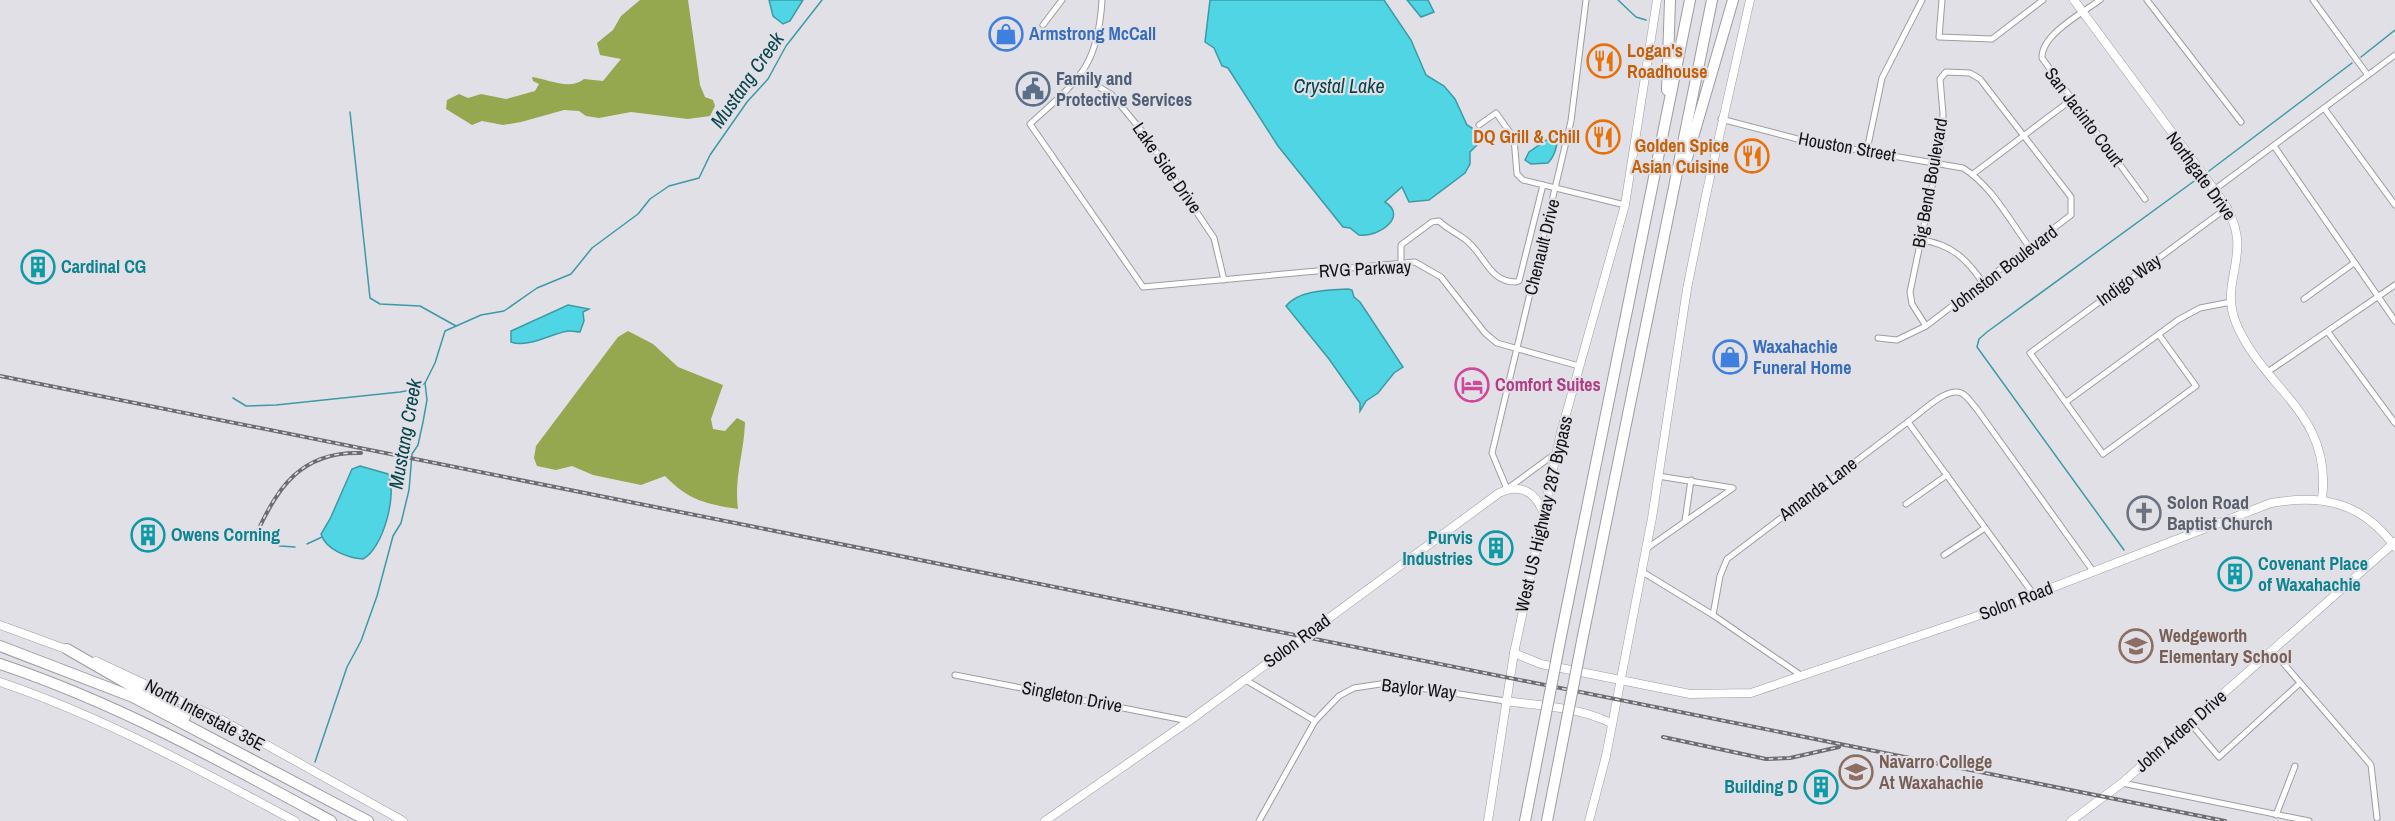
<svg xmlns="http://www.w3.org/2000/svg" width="2395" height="821" font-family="'Archivo Narrow',sans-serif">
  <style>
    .forest { fill: #95a74f }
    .water { fill: #4fd5e3; stroke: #3d9aa5; stroke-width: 1.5 }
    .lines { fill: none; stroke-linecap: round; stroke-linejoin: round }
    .stream { stroke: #3d9aa5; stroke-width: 1.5 }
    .street-casing { stroke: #9d9ca3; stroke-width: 7 }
    .secondary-casing { stroke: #9d9ca3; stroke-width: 9 }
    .highway-casing { stroke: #9d9ca3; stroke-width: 12 }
    .street { stroke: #fff; stroke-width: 5 }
    .secondary { stroke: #fff; stroke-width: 8 }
    .highway { stroke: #fff; stroke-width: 10 }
    .rail-casing { stroke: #6d6c70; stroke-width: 4 }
    .rail { stroke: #e1e0e7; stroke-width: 1.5; stroke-dasharray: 4.5; stroke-linecap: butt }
    .highway-bridge-casing { stroke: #9d9ca3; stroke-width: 12; stroke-linecap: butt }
    .highway-bridge { stroke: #fff; stroke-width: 10 }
    .labels { text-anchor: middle; stroke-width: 4.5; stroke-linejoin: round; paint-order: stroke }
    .shop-label { font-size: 18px; font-weight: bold; fill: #366cbe; stroke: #e1e0e7; text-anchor: start }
    .food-label { font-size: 18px; font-weight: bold; fill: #c56008; stroke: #e1e0e7; text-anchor: end }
    .service-label { font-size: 18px; font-weight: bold; fill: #4e5e75; stroke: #e1e0e7; text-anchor: start }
    .street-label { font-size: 18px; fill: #131214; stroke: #e1e0e7 }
    .culture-label { font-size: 18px; font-weight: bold; fill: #0d838f; stroke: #e1e0e7; text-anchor: start }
    .hotel-label { font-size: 18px; font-weight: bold; fill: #b23c85; stroke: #e1e0e7; text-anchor: start }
    .worship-label { font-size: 18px; font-weight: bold; fill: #5b616d; stroke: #e1e0e7; text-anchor: start }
    .education-label { font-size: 18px; font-weight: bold; fill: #785e54; stroke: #e1e0e7; text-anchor: start }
    .water-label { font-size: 20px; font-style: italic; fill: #07454b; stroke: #e1e0e7 }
  </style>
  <rect width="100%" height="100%" fill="#e1e0e7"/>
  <!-- forest -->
  <g class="forest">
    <path d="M640,0H688L700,85L705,97L713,100L715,106L710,116L688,119L631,112L599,118L586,116L579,111L564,110L521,122L503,125L482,121L472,125L446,109L447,100L459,94L468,98L481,94L506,99L535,91L539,84L533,81L532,77C549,79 569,91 584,79L603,81L621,59L600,55L597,43L613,30L621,16Z"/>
    <path d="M628,331L653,344L678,367L723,385L711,419L713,429L725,431L737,418L745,422C744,454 734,476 738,509C706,504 688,500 665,476L641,485L593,475L572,466L556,470L537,466L534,458L536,446L618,337Z"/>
  </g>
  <!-- water -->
  <g class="water">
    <polygon points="769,0 803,0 790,21 783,24 773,16"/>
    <path d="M1210,0H1384L1411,40L1426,75L1444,86L1455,99L1467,125L1480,133L1481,141L1470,152V164L1465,173L1429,200L1409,202L1402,187L1385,202C1409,217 1377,238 1359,235L1350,228L1343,227L1278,146L1228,68L1222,66L1214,48L1205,42Z"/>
    <polygon points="1407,0 1428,0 1434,12 1421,17"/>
    <path d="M1555,134L1558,139C1556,148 1555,156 1548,163L1531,164L1525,160L1529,152Z"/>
    <path d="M1348,289L1352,290L1354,297L1360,302L1403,367L1394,373L1378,393L1366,401L1360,411V403L1329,359L1286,306C1298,290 1329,290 1348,289Z"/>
    <path d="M568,305L589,309L583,312L584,321L580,332C577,332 573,331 570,331C556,331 528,349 511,342V331Z"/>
    <path d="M360,466L388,474C398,493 383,549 363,559C348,558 326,550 321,534L330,519L352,469Z"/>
  </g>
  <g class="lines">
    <!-- stream -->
    <g class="stream">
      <polyline points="1618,0 1636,17 1646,20"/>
      <polyline points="2361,57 2395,30"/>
      <polyline points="350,112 370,298 380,304 420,306 456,326"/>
      <polyline points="2209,171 2352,63"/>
      <polyline points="233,398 246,406 276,405 400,392 416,389 425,383"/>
      <polyline points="262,538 280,546 295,547"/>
      <polyline points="307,544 322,537"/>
      <polyline points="2124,550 1977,347 1979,339 1987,332 2197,179"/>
      <polyline points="315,762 347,667 361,641 377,596 393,536 401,523 409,490 412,454 418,445 423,422 427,400 425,383 435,363 445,331 481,315 504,311 537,288 571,274 592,248 638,214 650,199 669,186 699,178 710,155 747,102 768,79 786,46 822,0"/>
    </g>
    <defs>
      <g id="street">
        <path d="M1102,0C1098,68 1078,80 1030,124L1143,287L1415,262L1441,277L1485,333L1497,343L1579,366"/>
        <polyline points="1942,0 1939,37 1992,39 2043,0"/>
        <path d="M2100,0C2082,13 2041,35 2042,58L2145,199"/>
        <polyline points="2147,0 2241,122"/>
        <polyline points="2313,0 2367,74"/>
        <polyline points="1043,25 1062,0"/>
        <polyline points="1081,76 1112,95 1142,131 1214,238 1224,280"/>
        <polyline points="2324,108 2395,205"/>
        <path d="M1721,119L1805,141L1963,168C1992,186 2010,221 2030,248"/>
        <polyline points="1479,125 1496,113 1514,138 1517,174 1523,180 1625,205"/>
        <polyline points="2274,146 2395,321"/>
        <polyline points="1867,150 1882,78 1922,0"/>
        <polyline points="1973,174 2071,100"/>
        <polyline points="2214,190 2395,55"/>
        <path d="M1921,240C1951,244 1967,259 1983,283"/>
        <path d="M1401,264V245L1432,222L1439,221C1447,229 1457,233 1466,240C1485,255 1489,282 1516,282L1519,281L1543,185"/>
        <polyline points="2304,299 2354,263"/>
        <polyline points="2328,332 2395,423"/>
        <polyline points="2159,335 2196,386 2103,454 2030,353 2228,207"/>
        <polyline points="1878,338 1897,340 1926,326 2071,215 2071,197 1980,79 1970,73 1946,72 1940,79 1943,114 1942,139 1910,292 1912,304 1926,326"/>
        <polyline points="2269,371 2395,285"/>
        <polyline points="2066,402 2178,320 2200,308 2231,302"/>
        <polyline points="1908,422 2034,595"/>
        <polyline points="1556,453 1507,489 1492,453 1571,121 1586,0"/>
        <polyline points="1906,504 1947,475"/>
        <polyline points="1685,521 1691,480"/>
        <polyline points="1646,549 1733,488 1658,476"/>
        <polyline points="1944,555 1985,528"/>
        <polyline points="1641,571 1713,615 1802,676"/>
        <path d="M1713,615L1720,576L1727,559L1913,418C1924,410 1949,385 1963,394C1968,397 1972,404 1976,408L2093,571"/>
        <polyline points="2272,650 2371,765 2377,818"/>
        <polyline points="955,675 1189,721"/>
        <polyline points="1244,679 1315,721"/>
        <polyline points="2190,723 2219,757 2300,683"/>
        <polyline points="2122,783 2309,821"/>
        <polyline points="2276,815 2295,766"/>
        <polyline points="1259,821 1315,721 1339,696 1354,688 1387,683 1505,701"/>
      </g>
      <g id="secondary">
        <path d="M2074,0L2219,196C2260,252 2217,276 2236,323C2263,389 2333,413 2322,499"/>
        <polyline points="0,625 71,651"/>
        <path d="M1514,653L1541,664L1690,694L1751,693L1989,612L2271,503C2323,494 2362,502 2395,547"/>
        <polyline points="96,661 222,720 403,821"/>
        <path d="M0,682C104,717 199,770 295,821"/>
        <path d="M1505,701C1541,706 1578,707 1611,723"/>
        <path d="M1045,821L1189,721L1499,493C1519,483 1535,491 1543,512"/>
        <polyline points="1488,821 1514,653 1561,432 1625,205 1657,0"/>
        <polyline points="1589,821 1606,756 1652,518 1687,289 1706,195 1750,0"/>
        <polyline points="2071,821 2122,783 2395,542"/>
      </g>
      <g id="highway">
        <polyline points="1667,90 1670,0"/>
        <polyline points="1687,158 1733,0"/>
        <polyline points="1561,636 1690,0"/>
        <polyline points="1582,641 1712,0"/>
        <polyline points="0,646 133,697 368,821"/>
        <polyline points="67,649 185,717"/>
        <path d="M0,664C117,703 223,762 331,821"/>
        <polyline points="1525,821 1542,734"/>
        <polyline points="1547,821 1563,739"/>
      </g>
    </defs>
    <!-- street casing -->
    <use href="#street" class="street-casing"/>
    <!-- secondary casing -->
    <use href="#secondary" class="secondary-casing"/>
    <!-- highway casing -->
    <use href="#highway" class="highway-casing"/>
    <!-- street -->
    <use href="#street" class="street"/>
    <!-- secondary -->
    <use href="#secondary" class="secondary"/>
    <!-- highway -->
    <use href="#highway" class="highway"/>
    <defs>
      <g id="rail">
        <polyline points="0,376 2225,821"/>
        <path d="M256,535C277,487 302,451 361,453"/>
        <polyline points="1663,737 1766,759 1790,758 1839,747"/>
      </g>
    </defs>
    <!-- rail casing -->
    <use href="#rail" class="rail-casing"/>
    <!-- rail -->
    <use href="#rail" class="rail"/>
    <defs>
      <g id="highway-bridge">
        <polyline points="1542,734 1561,636"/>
        <polyline points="1563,739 1582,641"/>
      </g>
    </defs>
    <!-- highway-bridge casing -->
    <use href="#highway-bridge" class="highway-bridge-casing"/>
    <!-- highway-bridge -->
    <use href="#highway-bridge" class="highway-bridge"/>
  </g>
  <!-- icons -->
  <defs>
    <symbol id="shop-ring" viewBox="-11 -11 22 22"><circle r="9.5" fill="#e1e0e7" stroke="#3f7fe0" stroke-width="1.5"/><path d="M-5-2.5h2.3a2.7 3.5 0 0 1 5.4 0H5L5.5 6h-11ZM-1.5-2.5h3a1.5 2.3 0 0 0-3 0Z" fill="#3f7fe0"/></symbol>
    <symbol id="restaurant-ring" viewBox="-11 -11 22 22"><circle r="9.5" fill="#e1e0e7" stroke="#e8710a" stroke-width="1.5"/><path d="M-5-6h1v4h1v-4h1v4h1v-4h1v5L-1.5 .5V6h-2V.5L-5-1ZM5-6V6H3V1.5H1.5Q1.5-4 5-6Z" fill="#e8710a"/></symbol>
    <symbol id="civic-ring" viewBox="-11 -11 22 22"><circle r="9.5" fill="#e1e0e7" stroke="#5c6f8a" stroke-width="1.5"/><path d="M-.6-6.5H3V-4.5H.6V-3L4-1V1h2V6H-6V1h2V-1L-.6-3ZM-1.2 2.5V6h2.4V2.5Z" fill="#5c6f8a"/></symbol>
    <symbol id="building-ring" viewBox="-11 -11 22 22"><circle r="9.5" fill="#e1e0e7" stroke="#0f9aa8" stroke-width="1.5"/><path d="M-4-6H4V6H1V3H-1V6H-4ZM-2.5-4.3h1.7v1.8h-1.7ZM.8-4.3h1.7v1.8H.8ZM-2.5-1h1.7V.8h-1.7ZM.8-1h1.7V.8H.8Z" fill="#0f9aa8"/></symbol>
    <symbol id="hotel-ring" viewBox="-11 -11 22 22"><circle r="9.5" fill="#e1e0e7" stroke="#d1479c" stroke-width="1.5"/><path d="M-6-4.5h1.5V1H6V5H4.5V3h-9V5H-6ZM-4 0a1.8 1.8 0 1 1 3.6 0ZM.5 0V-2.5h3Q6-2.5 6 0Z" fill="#d1479c"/></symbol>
    <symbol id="church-ring" viewBox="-11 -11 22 22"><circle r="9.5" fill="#e1e0e7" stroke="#6b7280" stroke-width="1.5"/><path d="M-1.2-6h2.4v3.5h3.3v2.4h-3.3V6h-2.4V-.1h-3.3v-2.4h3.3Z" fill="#6b7280"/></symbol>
    <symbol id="school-ring" viewBox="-11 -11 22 22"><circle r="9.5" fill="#e1e0e7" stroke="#8d6e63" stroke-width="1.5"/><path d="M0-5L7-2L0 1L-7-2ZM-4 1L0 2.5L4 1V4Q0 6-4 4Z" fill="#8d6e63"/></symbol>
    <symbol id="university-ring" viewBox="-11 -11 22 22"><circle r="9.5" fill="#e1e0e7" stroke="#8d6e63" stroke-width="1.5"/><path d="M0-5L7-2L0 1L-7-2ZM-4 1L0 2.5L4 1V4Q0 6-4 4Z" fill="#8d6e63"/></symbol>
  </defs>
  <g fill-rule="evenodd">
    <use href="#shop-ring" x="987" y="15" width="38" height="38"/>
    <use href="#restaurant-ring" x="1585" y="42" width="38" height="38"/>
    <use href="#civic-ring" x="1014" y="70" width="38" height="38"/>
    <use href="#restaurant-ring" x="1584" y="118" width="38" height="38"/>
    <use href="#restaurant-ring" x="1733" y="137" width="38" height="38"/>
    <use href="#building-ring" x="19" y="248" width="38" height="38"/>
    <use href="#shop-ring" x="1711" y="338" width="38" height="38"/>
    <use href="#hotel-ring" x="1453" y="366" width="38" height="38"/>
    <use href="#church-ring" x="2125" y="494" width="38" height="38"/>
    <use href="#building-ring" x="129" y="516" width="38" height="38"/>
    <use href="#building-ring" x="1477" y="529" width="38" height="38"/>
    <use href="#building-ring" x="2216" y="555" width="38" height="38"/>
    <use href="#school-ring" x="2117" y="627" width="38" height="38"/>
    <use href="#university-ring" x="1837" y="753" width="38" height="38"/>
    <use href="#building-ring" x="1802" y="768" width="38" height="38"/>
  </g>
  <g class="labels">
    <!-- shop labels -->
    <g class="shop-label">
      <text x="1029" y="40">Armstrong McCall</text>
      <text x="1753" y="353">Waxahachie<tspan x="1753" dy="21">Funeral Home</tspan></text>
    </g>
    <!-- food labels -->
    <g class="food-label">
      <text x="1627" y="57" text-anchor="start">Logan's<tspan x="1627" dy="21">Roadhouse</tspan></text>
      <text x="1580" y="143">DQ Grill &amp; Chill</text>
      <text x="1729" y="152">Golden Spice<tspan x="1729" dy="21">Asian Cuisine</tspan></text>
    </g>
    <!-- service labels -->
    <g class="service-label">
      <text x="1056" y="85">Family and<tspan x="1056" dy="21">Protective Services</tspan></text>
    </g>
    <!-- street labels -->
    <g class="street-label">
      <text transform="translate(2084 117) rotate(53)" y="6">San Jacinto Court</text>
      <text transform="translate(1847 147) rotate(10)" y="6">Houston Street</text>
      <text transform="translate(1167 168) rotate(55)" y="6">Lake Side Drive</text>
      <text transform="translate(2201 176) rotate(54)" y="6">Northgate Drive</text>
      <text transform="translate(1930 183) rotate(-80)" y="6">Big Bend Boulevard</text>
      <text transform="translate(1542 247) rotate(-76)" y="6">Chenault Drive</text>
      <text transform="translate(1365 269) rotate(-3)" y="6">RVG Parkway</text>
      <text transform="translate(2003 269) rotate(-37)" y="6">Johnston Boulevard</text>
      <text transform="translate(2129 280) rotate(-36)" y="6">Indigo Way</text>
      <text transform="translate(1818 489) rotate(-37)" y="6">Amanda Lane</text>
      <text transform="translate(1544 514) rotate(-77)" y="6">West US Highway 287 Bypass</text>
      <text transform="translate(2016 601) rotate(-21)" y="6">Solon Road</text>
      <text transform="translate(1297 641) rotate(-36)" y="6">Solon Road</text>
      <text transform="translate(1419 689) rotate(6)" y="6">Baylor Way</text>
      <text transform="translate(1072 697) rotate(11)" y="6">Singleton Drive</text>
      <text transform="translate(205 715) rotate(28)" y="6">North Interstate 35E</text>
      <text transform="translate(2181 731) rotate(-41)" y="6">John Arden Drive</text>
    </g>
    <!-- culture labels -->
    <g class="culture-label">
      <text x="61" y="273">Cardinal CG</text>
      <text x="171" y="541">Owens Corning</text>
      <text x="1473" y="544" text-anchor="end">Purvis<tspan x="1473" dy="21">Industries</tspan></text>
      <text x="2258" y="570">Covenant Place<tspan x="2258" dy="21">of Waxahachie</tspan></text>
      <text x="1798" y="793" text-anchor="end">Building D</text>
    </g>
    <!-- hotel labels -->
    <g class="hotel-label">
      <text x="1495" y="391">Comfort Suites</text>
    </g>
    <!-- worship labels -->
    <g class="worship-label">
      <text x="2167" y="509">Solon Road<tspan x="2167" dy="21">Baptist Church</tspan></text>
    </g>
    <!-- education labels -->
    <g class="education-label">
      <text x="2159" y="642">Wedgeworth<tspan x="2159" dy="21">Elementary School</tspan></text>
      <text x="1879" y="768">Navarro College<tspan x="1879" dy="21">At Waxahachie</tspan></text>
    </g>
    <!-- water labels -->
    <g class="water-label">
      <text transform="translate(747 80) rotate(-55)" y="7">Mustang Creek</text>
      <text x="1339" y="93">Crystal Lake</text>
      <text transform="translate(405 434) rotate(-80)" y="7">Mustang Creek</text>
    </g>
  </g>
</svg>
